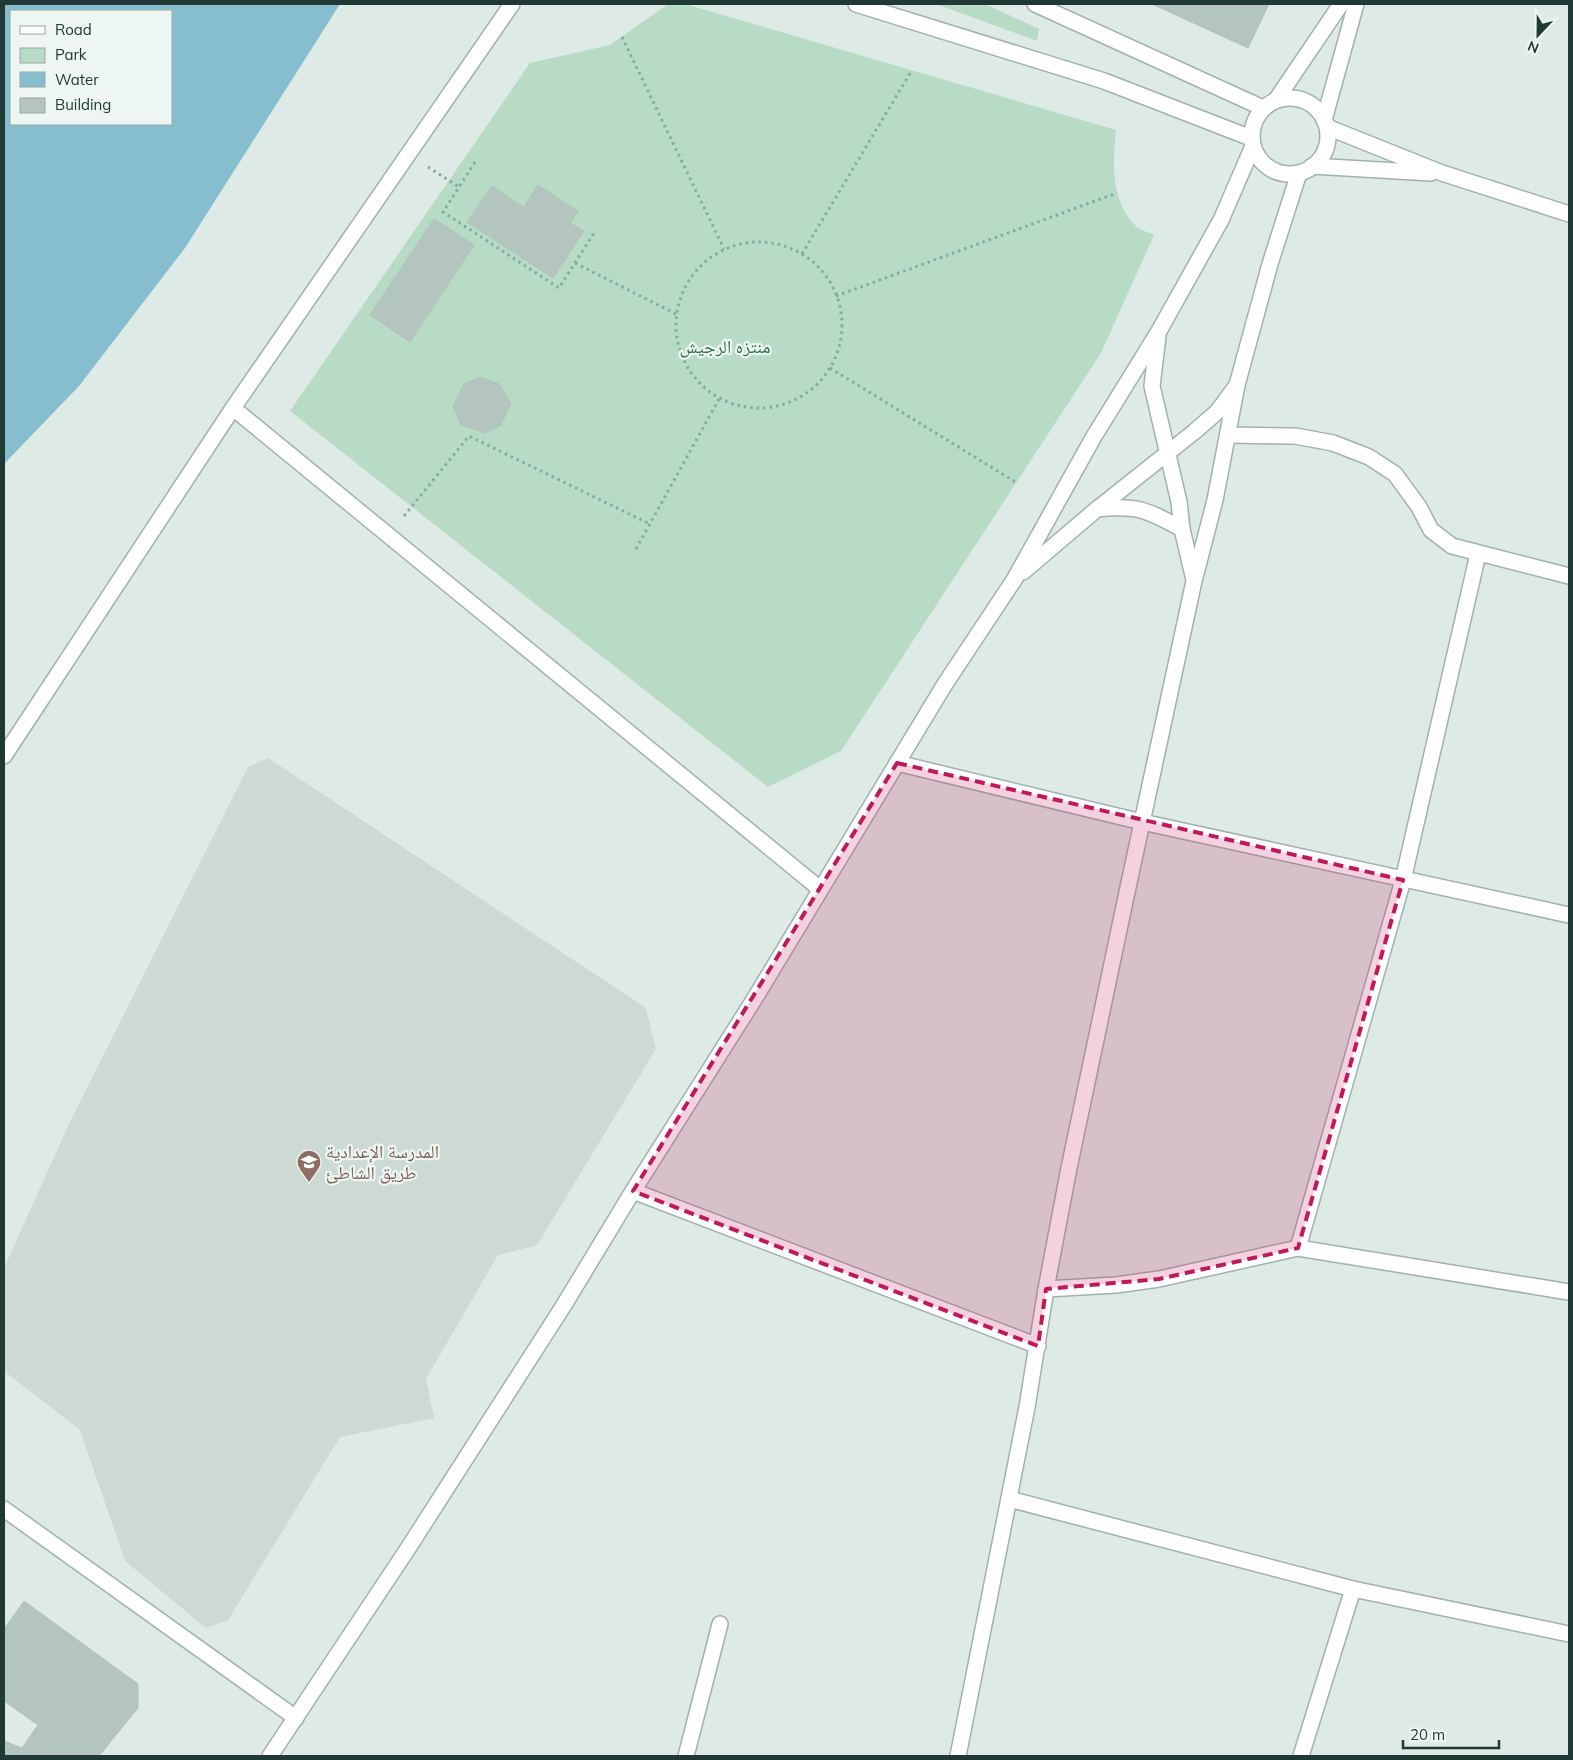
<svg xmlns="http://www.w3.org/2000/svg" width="1573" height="1760" font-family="Mulish,'Noto Naskh Arabic',sans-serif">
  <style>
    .built { fill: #cdd9d5 }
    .green { fill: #b7dbc4 }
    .water { fill: #86bdcf; fill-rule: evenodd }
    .building { fill: #b4c4bf; stroke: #b1c3bd }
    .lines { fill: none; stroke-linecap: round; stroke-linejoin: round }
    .minor-casing { stroke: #a1b1ad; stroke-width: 18 }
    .tertiary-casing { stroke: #a1b1ad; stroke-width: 18 }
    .path { stroke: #7fada3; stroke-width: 3; stroke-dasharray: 2.5 4; stroke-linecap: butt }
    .minor { stroke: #fff; stroke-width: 15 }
    .tertiary { stroke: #fff; stroke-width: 15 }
    .marked { fill: #c2185b; fill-opacity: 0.2; stroke: #c2185b; stroke-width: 4; stroke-dasharray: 10 6; stroke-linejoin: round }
    .labels { text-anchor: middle; stroke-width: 4.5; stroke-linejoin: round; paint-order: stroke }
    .park-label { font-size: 18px; fill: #2b6f4c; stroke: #eef6f3 }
    .education-label { font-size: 18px; fill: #785e54; stroke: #eef6f3; text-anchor: start }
  </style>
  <rect width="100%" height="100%" fill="#deeae6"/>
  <!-- built -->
  <polygon class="built" points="268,758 646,1008 656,1049 537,1245 498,1255 426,1379 434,1418 340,1437 228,1620 206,1628 125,1561 80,1430 4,1371 4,1268 70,1122 248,767"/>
  <!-- green -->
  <g class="green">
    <path d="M668,4H685L1116,130C1113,162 1110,198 1134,224C1138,229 1147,232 1154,235L1101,353L841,751L768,787L290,411L530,63L610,45Z"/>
    <polygon points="936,4 985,4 1039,29 1037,41"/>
  </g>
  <!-- water -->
  <path class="water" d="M4,4H340L185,248L79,386L4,464ZM11,11H171V124H11Z"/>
  <!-- building -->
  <g class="building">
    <polygon points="1152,4 1269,4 1248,48"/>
    <polygon points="538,185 578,211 570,223 584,231 553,278 467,222 492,186 524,207"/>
    <polygon points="434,219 474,245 410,342 370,315"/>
    <polygon points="480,377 499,384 511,403 501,425 485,433 461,425 453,406 464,384"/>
    <polygon points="24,1601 138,1684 138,1708 99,1756 4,1756 4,1741 22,1748 38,1725 4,1701 4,1629"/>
  </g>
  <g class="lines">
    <defs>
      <g id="minor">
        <polyline points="856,4 1104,81 1251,138"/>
        <polyline points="1035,4 1263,108"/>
        <polyline points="233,408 820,889"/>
        <polyline points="1228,435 1295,436 1333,443 1369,457 1395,474 1419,507 1431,530 1452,546 1569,576"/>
        <polyline points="1478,554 1403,880 1298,1248 1569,1292"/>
        <polyline points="4,756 233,408 512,4"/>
        <polyline points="897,763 1142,822 1569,915"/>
        <polyline points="633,1191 1038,1346"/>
        <polyline points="1046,1289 1116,1285 1159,1279 1298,1248"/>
        <polyline points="1009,1499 1353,1589 1569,1634"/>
        <polyline points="4,1509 296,1718"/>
        <polyline points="686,1756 720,1624"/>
        <polyline points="1301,1756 1353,1589"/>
      </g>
      <g id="tertiary">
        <circle cx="1290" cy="136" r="38"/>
        <polyline points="1276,100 1341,4"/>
        <polyline points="1324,120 1356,4"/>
        <polyline points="1327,127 1442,173 1569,214"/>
        <polyline points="1312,166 1431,173"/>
        <polyline points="1158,336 1152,386 1179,502 1182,529 1194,580"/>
        <path d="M1097,509C1138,505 1147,510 1182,529"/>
        <polyline points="1023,572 1097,509 1194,432 1217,412 1237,385 1270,264 1299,173"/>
        <polyline points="270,1756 407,1550 564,1305 633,1191 755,998 945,684 1014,580 1093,438 1159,331 1221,220 1253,146"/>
        <polyline points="958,1756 1027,1407 1046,1289 1069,1168 1127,892 1194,581 1215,500 1237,385"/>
      </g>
    </defs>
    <!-- minor casing -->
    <use href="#minor" class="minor-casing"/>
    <!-- tertiary casing -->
    <use href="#tertiary" class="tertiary-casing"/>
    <!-- path -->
    <g class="path">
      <polyline points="622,37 724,249"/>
      <polyline points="475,162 443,212 559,288 594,233"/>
      <polyline points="428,167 459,187"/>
      <circle cx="759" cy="325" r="83"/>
      <polyline points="802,254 912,70"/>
      <polyline points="575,263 676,314"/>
      <polyline points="836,296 1117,193"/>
      <polyline points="830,368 1017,483"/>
      <polyline points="404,516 469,436 650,524"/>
      <polyline points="636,549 719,399"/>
    </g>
    <!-- minor -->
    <use href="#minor" class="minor"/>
    <!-- tertiary -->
    <use href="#tertiary" class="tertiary"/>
  </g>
  <!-- marked area -->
  <path class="marked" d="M897,763L1403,880L1298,1248L1159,1279L1046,1289L1038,1346L633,1191Z"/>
  <!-- icons -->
  <defs>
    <symbol id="school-pin" viewBox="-11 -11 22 30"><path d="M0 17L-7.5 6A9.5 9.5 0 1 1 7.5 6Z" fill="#8d6e63" stroke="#eef6f3"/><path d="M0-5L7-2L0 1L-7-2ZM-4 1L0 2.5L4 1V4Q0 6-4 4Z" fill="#fff"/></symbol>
  </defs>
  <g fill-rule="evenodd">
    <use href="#school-pin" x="295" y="1148" width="28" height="38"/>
  </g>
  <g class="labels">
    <!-- park labels -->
    <g class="park-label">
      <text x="725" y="353">منتزه الرجيش</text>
    </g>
    <!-- education labels -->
    <g class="education-label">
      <text x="326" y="1158">المدرسة الإعدادية<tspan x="326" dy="21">طريق الشاطئ</tspan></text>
    </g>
  </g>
  <!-- border -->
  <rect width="1573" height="1760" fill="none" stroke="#203935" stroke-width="10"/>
  <!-- legend -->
  <rect x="10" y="10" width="162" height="115" fill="#eef6f3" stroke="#9caaa7"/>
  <rect x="20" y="26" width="25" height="8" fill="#ffffff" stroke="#9caaa7"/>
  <text x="55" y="35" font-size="15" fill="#203935">Road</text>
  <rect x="20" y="48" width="25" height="15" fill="#b7dbc4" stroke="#9caaa7"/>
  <text x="55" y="60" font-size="15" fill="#203935">Park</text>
  <rect x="20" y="72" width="25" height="15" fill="#86bdcf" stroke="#9caaa7"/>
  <text x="55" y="85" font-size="15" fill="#203935">Water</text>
  <rect x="20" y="98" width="25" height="15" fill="#b4c4bf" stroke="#9caaa7"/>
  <text x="55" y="110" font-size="15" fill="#203935">Building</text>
  <!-- north arrow -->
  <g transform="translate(1538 35) rotate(202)" stroke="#eef6f3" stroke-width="4" paint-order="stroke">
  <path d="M0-4L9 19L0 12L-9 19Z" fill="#203935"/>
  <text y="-8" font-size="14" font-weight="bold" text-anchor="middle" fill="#203935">N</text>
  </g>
  <!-- scale -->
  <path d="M1403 1740v8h96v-8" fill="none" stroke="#203935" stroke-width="2.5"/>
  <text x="1410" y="1740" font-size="15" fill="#203935" stroke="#eef6f3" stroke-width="4" paint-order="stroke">20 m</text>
</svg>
